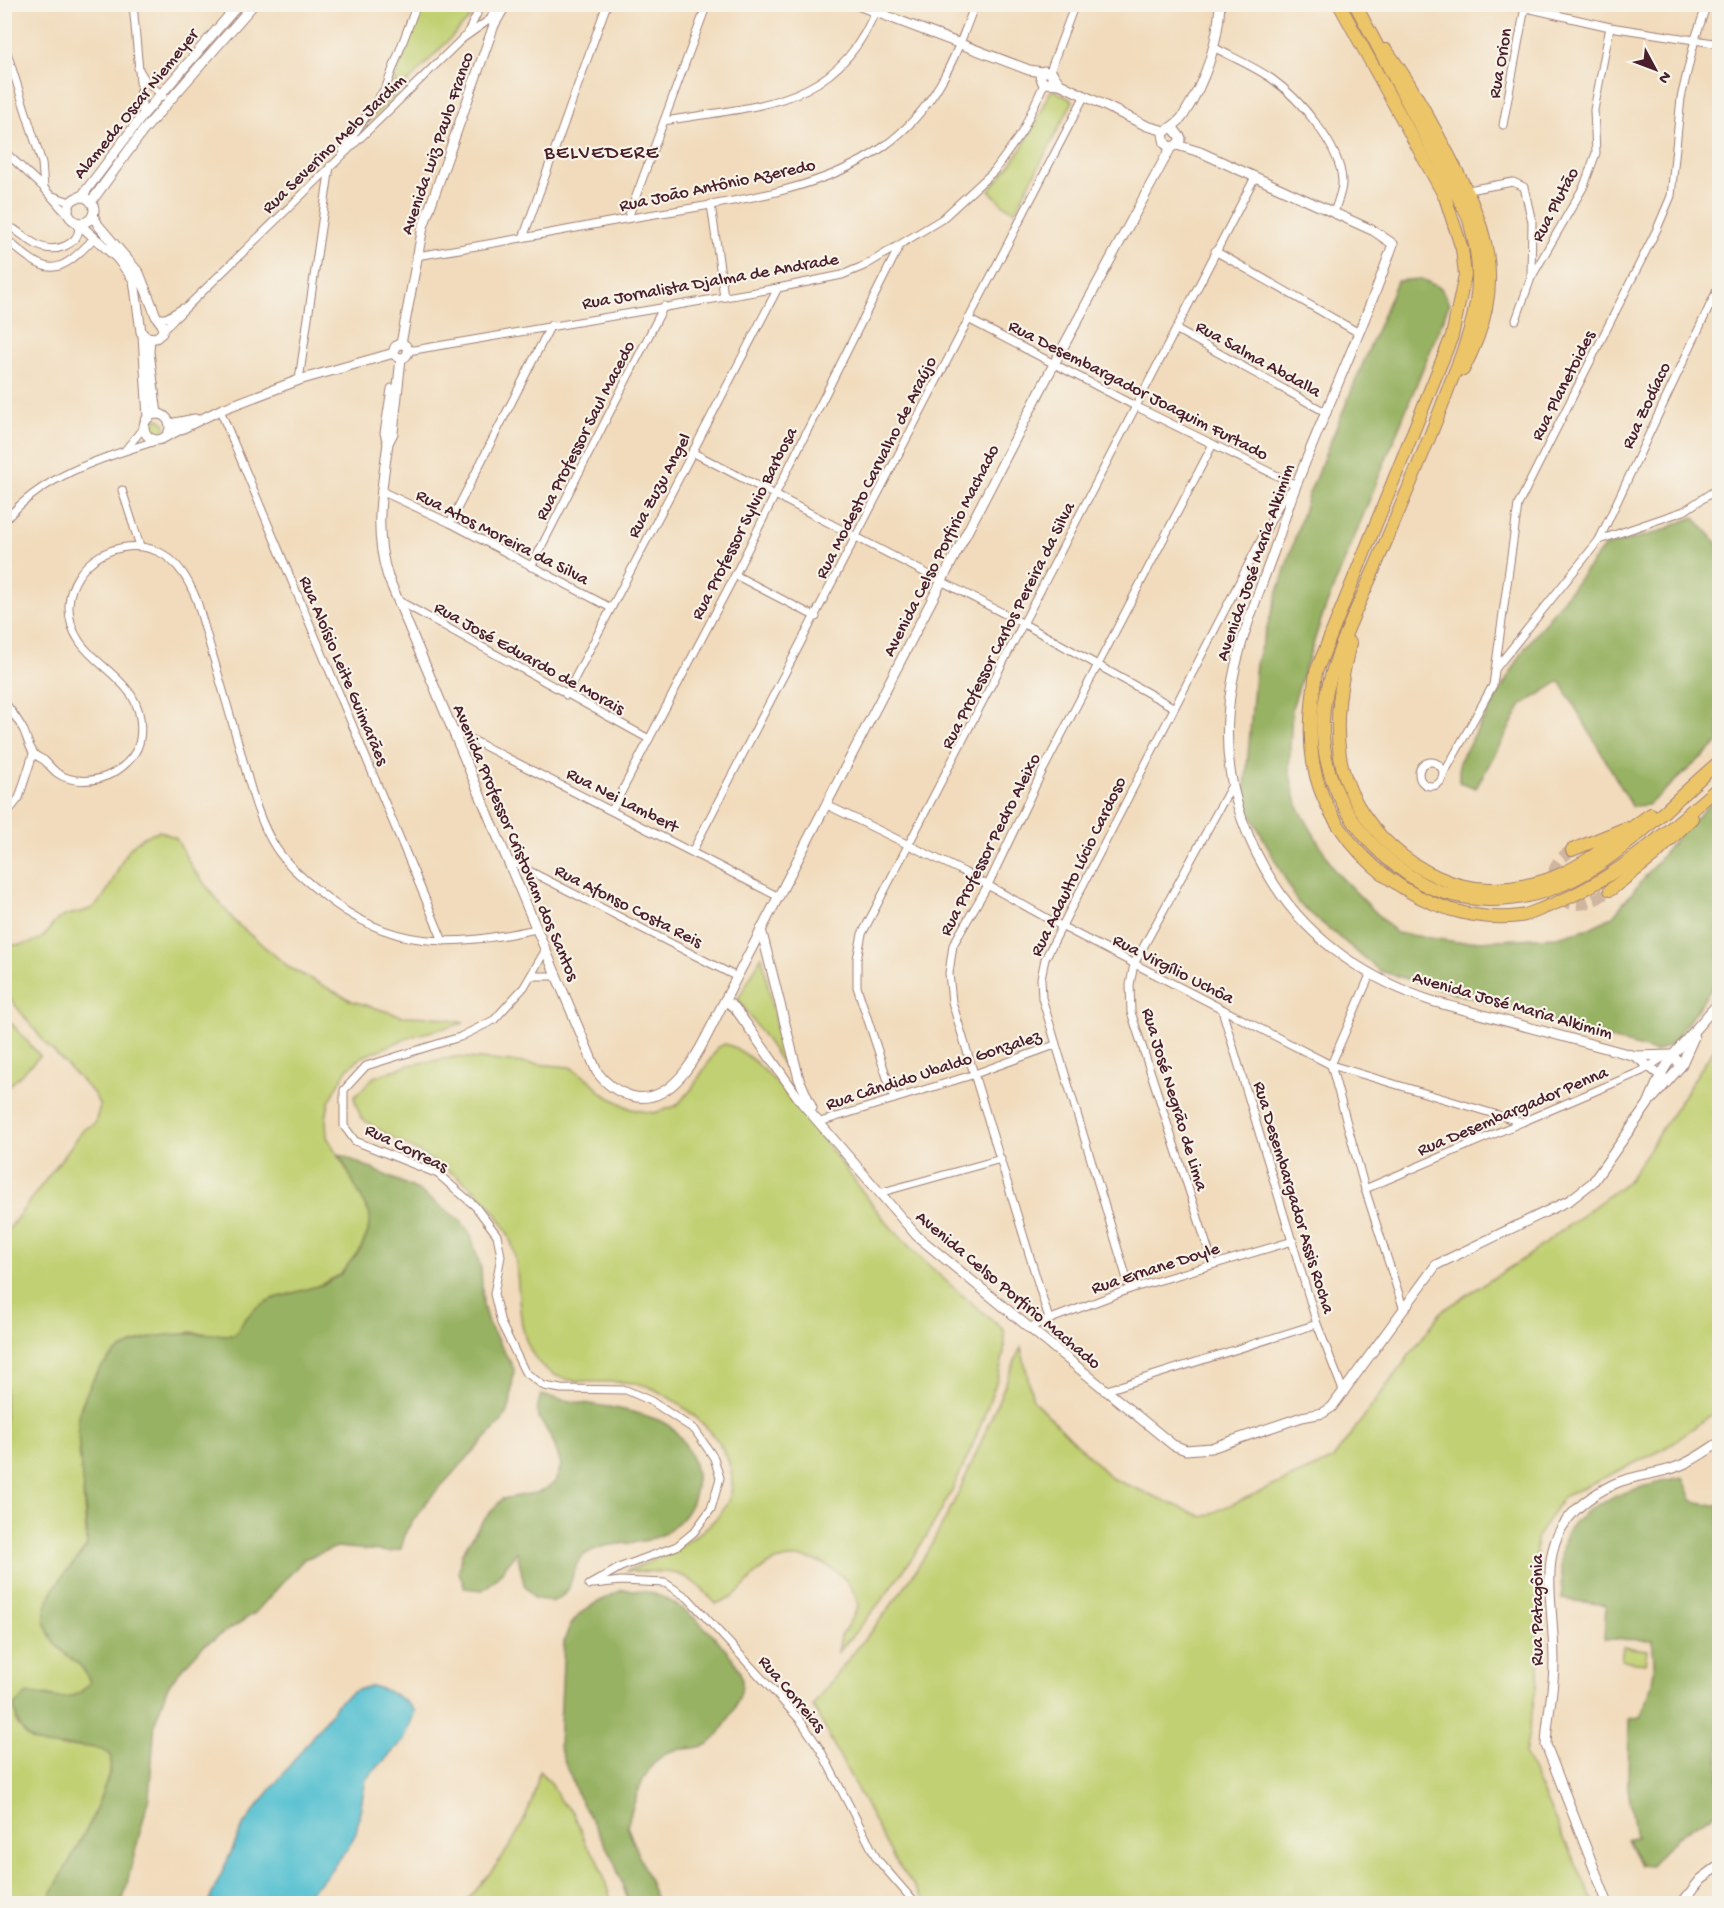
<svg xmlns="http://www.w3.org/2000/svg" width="1724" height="1908" font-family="'Gochi Hand',sans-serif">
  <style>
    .green { fill: #c1d072; stroke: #86784e; stroke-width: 1.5 }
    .forest { fill: #98b264; stroke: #716848; stroke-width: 1.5 }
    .water { fill: #56c1d1; stroke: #50707e; stroke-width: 1.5 }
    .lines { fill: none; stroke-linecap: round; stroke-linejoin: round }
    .minor-tunnel { stroke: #d0b59f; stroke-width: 7; stroke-dasharray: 7 3.5; stroke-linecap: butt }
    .motorway-tunnel { stroke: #d0b59f; stroke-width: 12; stroke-dasharray: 12 6; stroke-linecap: butt }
    .minor-casing { stroke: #9e7d74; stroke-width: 9 }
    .tertiary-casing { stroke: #9e7d74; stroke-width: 11 }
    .motorway-casing { stroke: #9e7d74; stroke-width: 14 }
    .minor { stroke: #fff; stroke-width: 7 }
    .tertiary { stroke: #fff; stroke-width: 9 }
    .motorway { stroke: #edc569; stroke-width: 12 }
    .labels { text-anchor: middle; stroke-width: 4.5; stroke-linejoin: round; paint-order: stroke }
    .street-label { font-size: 18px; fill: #4a1f2b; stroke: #f7f3e8 }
    .neighbourhood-label { font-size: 20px; letter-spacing: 1.5px; fill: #4a1f2b; stroke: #f7f3e8 }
  </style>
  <rect width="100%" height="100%" fill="#f7f3e8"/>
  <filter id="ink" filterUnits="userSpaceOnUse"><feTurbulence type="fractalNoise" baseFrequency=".0167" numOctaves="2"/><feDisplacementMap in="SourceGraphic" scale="12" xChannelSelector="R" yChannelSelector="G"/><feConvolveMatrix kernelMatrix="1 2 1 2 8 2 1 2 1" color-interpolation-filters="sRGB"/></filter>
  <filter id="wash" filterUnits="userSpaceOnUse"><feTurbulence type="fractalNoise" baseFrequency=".008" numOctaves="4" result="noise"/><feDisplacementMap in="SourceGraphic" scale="24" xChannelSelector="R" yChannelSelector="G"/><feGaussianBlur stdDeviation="1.35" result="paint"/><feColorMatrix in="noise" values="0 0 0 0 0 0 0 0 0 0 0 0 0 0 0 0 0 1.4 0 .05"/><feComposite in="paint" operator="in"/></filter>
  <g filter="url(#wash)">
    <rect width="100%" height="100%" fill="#f1dbbc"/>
    <!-- green -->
    <g class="green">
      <polygon points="422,5 453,5 471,12 472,16 403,87 399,87 394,81"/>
      <polygon points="389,87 397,93 361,129"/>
      <path d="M1054,90L1073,101L1015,211L1002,204L989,190C1017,161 1035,129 1050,92Z"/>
      <circle cx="157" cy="427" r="8"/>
      <path d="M160,831L176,838L193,869L236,923L290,968L352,1001L402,1016L436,1017L464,1023L413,1036L362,1057L347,1069L329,1102L326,1119L327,1137L364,1199L370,1215L368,1232L361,1248L340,1275L307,1291L272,1299L244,1320L235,1336L190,1332L96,1373L81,1406L78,1424L87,1546L54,1588L50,1637C66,1656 82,1660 90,1683L79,1696L61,1699L45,1695L14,1706L17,1723L27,1737L61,1747L96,1746L111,1754L110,1772L91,1821L46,1904L5,1903V1234L83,1130L95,1123L100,1106L94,1094L45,1043L5,992L4,945C17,946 34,944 44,936C49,932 51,925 56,921C69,910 85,916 97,904C125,875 114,843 160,831Z"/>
      <polygon points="762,956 784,1066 738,999"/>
      <polygon points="5,1016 40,1056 5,1090"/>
      <path d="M1719,1041V1409L1664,1449L1563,1497L1536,1539L1539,1670L1525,1755L1594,1903H926L893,1857L813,1706C843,1662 881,1623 910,1579C958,1508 987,1425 1021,1347L1033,1400L1111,1478L1203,1517L1332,1460L1442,1311L1525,1258L1628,1181Z"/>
      <path d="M725,1044C773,1056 853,1185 889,1225C924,1264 964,1297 1004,1330C1008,1354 996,1382 988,1405C953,1504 908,1574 838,1652L841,1636L859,1606C850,1570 811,1550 776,1561C757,1567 748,1586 733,1596C728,1599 721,1601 716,1604C683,1565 672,1573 625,1571C658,1562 731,1525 732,1485C734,1442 689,1408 656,1390C620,1371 570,1396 540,1364C510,1331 525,1278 510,1239C486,1177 411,1153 361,1118L354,1097L374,1077L409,1065L456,1057L570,1067L590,1080L603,1094L631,1109L654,1113L676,1106L691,1090L718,1047Z"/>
      <polygon points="1623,1647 1647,1650 1645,1663 1621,1660"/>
      <path d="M539,1771L552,1784L560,1801L573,1812L587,1846L598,1859L612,1903H465C499,1864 531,1825 539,1771Z"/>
    </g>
    <!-- forest -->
    <g class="forest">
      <polygon points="1421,279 1441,288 1449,304 1323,614 1292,708 1289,770 1297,805 1335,871 1396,933 1457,942 1557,937 1590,928 1612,917 1683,830 1719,796 1719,978 1673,1043 1655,1052 1380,971 1298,903 1244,802 1256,663 1308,496 1397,281"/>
      <polygon points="1694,517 1719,545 1719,742 1648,805 1632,806 1560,681 1522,705 1476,788 1459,782 1459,762 1525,648 1604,547 1656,533"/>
      <path d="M339,1154L418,1190L461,1221L471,1235L481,1269L483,1305L488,1323L514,1369L510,1406L502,1421L427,1501L406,1531L401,1549L390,1552L337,1547L304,1559L255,1613L203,1646L179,1672L168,1686L155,1722L149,1797L122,1903H46L91,1822L110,1772L111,1755C74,1731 25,1771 14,1706L27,1694C55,1695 69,1707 90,1683C82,1660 75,1665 60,1649C22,1610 64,1578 87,1546C88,1505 78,1466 78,1426C78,1411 85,1396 92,1382C119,1327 183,1333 235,1335L244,1320L257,1307L272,1299L324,1284L340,1275L361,1248L368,1232L370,1215Z"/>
      <path d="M541,1395C579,1405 621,1405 658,1420C681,1429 699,1462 696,1487C693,1509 679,1526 659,1536C635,1548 602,1538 581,1558C572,1567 573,1582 567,1591C564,1596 556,1599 552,1602L534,1598L524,1584L517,1551L497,1578L483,1590L465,1588L459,1572L461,1555L479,1526L502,1499L540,1492L555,1482L561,1466C558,1456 555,1443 549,1434C538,1415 533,1419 541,1395Z"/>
      <path d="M1683,1478L1693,1501L1719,1506V1811L1677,1836L1650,1866L1640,1865L1627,1839L1636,1838L1628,1788L1629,1719L1640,1717C1648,1702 1652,1687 1654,1670C1655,1660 1652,1651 1653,1640L1604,1639L1606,1605L1562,1599C1562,1582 1559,1561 1563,1544C1572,1501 1647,1484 1683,1478Z"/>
      <path d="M622,1590C655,1588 680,1604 703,1626C716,1638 741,1662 742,1681C743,1693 733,1713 726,1723C722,1730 715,1740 708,1744C690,1753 675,1743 657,1760C640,1777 634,1804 627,1826L658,1903H629L613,1859L578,1796L559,1747L564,1642C572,1610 595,1604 622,1590Z"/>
    </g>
    <!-- water -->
    <path class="water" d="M371,1686C389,1690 401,1697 415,1711L404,1740L366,1779L356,1833L348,1848L325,1877L299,1903H208L244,1824L340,1701L354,1691Z"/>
  </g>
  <g filter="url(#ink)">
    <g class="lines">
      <!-- minor-tunnel -->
      <polyline class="minor-tunnel" points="4,219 14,229"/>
      <!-- motorway-tunnel -->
      <path class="motorway-tunnel" d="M1572,850C1545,867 1553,881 1569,903C1586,907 1596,899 1610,890"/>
      <defs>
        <g id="minor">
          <polyline points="133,4 143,115"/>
          <polyline points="466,4 475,9 477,14 468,32"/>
          <polyline points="1509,4 1610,27 1720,44"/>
          <polyline points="4,43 42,163 44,188"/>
          <path d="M1215,48C1234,58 1255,67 1272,79C1299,98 1341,147 1342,181C1343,190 1337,203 1334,212"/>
          <polyline points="138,68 146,81 163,96"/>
          <polyline points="1050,71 1075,4"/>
          <path d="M664,121C758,105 840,108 878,4"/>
          <polyline points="1503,125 1525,7"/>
          <polyline points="343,150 386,87 417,4"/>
          <polyline points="4,151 44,188 70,218"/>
          <polyline points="1468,190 1513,182 1524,187 1532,222 1531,276"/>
          <polyline points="53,196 70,202"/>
          <polyline points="711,204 724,297"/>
          <polyline points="628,218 707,4"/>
          <path d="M14,229C31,241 44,255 65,246C72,243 78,237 79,229L75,223"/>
          <polyline points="523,238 607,4"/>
          <path d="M6,239C47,275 56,279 95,237"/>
          <polyline points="1215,251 1359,333"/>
          <path d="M416,256C488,245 560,231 631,218C711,204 817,195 883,147C935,110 954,61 975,4"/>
          <polyline points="159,318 166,318 183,308"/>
          <polyline points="968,319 1137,407 1296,485 1281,501 1045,959 1041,978 1042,998 1130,1289"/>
          <polyline points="1516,320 1531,278 1584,186 1596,153 1594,110 1610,27"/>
          <polyline points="1177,330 1327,413"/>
          <polyline points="162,331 462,39 496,15"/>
          <polyline points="408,351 778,288 842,275 866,265 942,219 994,171 1022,132 1044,84"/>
          <polyline points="299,380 330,166"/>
          <polyline points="220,410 443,941"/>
          <polyline points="126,449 144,427"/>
          <polyline points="692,452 1024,624 1173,707"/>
          <polyline points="122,490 140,546"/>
          <polyline points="381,491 450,523 611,608"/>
          <path d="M4,522C43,474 105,457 162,439"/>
          <polyline points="450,523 551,325"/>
          <polyline points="1599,540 1684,511 1720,487"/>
          <polyline points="531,567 664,306"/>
          <polyline points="735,575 816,617"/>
          <polyline points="399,601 649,739"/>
          <polyline points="1496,668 1599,540 1720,284"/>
          <polyline points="566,695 778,288"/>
          <path d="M4,701C11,711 19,721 24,731C27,738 29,747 33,752C35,756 40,758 44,760C48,764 52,769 57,773C73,784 97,782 113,773C126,766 138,753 140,739C150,669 67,669 69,605C71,562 120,534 159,552C179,562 189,581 197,601C211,649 225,697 239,746C249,780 256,817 276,848C288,866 305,880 321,893C391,951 451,947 536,929"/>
          <polyline points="453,730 779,897"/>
          <circle cx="1431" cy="774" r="12"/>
          <polyline points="1442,777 1493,685 1518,505 1657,229 1671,196 1681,98 1695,39 1707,4"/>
          <polyline points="827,805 964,872 1061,926 1331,1065 1521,1122"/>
          <polyline points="612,810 735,575 898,249"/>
          <polyline points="4,817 19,798 33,754"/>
          <path d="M692,852C825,601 953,347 1085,95"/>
          <polyline points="508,860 735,976"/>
          <polyline points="545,951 524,987 494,1020 460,1037 366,1066 344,1090 344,1126 355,1141 438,1174 475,1206 497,1235 501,1256 494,1294 501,1323 525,1372 544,1386 561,1389 626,1390 651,1401 695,1430 714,1458 720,1478 711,1509 694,1532 677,1546 621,1567 589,1585"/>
          <polyline points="1370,975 1331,1065 1365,1189 1403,1307"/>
          <polyline points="532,976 556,976"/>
          <polyline points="1222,1010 1317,1324 1344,1393"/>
          <polyline points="894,1099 857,987 857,959 862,934 1255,177"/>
          <polyline points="820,1122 972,1075 1055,1045"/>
          <polyline points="1365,1189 1642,1071 1664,1057"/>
          <polyline points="879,1193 1001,1159"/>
          <polyline points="1213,1264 1131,1012 1130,985 1134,964 1232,785"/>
          <polyline points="1049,1319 952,1002 949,973 953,945 988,885 1040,776 1213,444"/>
          <polyline points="1027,1328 1130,1289 1293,1241"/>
          <polyline points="1104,1391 1317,1324"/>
          <polyline points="594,1584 621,1581 665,1583 688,1598 800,1720 820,1749 877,1859 916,1904"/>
        </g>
        <g id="tertiary">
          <polyline points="855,4 1029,70 1042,72"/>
          <polyline points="494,25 492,18 497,4"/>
          <polyline points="1054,76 1060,84 1147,126 1165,131"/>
          <polyline points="1051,83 1053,74 1044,71 1040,76 1043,83 1060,84"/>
          <path d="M1173,128L1181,138L1177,145L1171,147L1165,144L1163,134C1169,127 1177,125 1183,116C1205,82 1218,44 1220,4"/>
          <path d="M1177,145L1200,152L1374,231L1393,244C1365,325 1328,403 1297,483C1287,507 1281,532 1272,556C1253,609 1231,660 1228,717C1224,777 1242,834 1274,884C1311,942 1370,981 1435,1002L1635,1056L1673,1055L1681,1066"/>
          <circle cx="81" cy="210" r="13"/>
          <polyline points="81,197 143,115 239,4"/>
          <polyline points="91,202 143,131 254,4"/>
          <polyline points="78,223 117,258 134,280 141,332 146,337 156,338 162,333 163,326 156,316 139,273 98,225 93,215"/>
          <polyline points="143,335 148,418"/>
          <polyline points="150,338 149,352 157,414"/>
          <circle cx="401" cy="351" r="7"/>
          <polyline points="401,344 423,227 494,25 506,4"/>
          <path d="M401,358L393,433L388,443C382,489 373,531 388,577L597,1072C606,1084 617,1092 631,1096C680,1109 706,1034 725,1000L1054,364L1171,147"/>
          <circle cx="157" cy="427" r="13"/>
          <polyline points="170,424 195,419"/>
          <polyline points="165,437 220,410 299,380 394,353"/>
          <polyline points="388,443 385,433 392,389"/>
          <polyline points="761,929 799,1079 812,1108"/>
          <polyline points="725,1000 735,1008 802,1103 917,1236 1173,1445 1186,1450 1211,1448 1302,1417 1323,1413 1332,1407 1436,1265 1570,1200 1593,1182 1648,1104 1660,1076 1673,1055 1720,1001"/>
          <polyline points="1635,1056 1664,1078"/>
          <polyline points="1652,1099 1681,1066 1694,1037"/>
          <path d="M1608,1904L1546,1745C1547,1717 1554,1690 1554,1662C1554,1584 1526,1527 1614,1484C1631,1476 1649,1475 1667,1470C1687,1465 1703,1453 1720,1442"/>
          <polyline points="1681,1904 1701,1879 1720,1865"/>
        </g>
        <g id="motorway">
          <path d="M1339,4L1445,197L1462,249L1465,275L1452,336L1316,672C1312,702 1308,732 1313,762C1328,853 1429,928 1520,916C1529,915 1538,910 1546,907C1612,883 1667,832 1720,786"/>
          <path d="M1355,4L1468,216C1473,235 1478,254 1478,274C1479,312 1464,350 1450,384C1428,445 1401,505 1376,565C1360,602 1342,638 1331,676C1304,762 1348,839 1421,883C1441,894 1467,899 1489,900C1588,901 1650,820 1720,761"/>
          <path d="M1386,50C1408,79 1425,111 1442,143C1488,227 1510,280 1463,370"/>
          <path d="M1350,643C1341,681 1334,718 1340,756C1350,823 1420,888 1489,889C1507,889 1526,886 1543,881C1585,868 1615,838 1651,814"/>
          <polyline points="1572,850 1626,828"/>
          <polyline points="1610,890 1654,856 1692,818"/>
        </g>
      </defs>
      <!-- minor casing -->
      <use href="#minor" class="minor-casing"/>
      <!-- tertiary casing -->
      <use href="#tertiary" class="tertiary-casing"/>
      <!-- motorway casing -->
      <use href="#motorway" class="motorway-casing"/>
      <!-- minor -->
      <use href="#minor" class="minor"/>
      <!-- tertiary -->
      <use href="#tertiary" class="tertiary"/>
      <!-- motorway -->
      <use href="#motorway" class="motorway"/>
    </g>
  </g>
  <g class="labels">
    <!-- street labels -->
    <g class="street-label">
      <text transform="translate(1499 63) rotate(-80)" y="6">Rua Orion</text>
      <text transform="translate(135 103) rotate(-51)" y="6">Alameda Oscar Niemeyer</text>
      <text transform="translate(333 143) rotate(-44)" y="6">Rua Severino Melo Jardim</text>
      <text transform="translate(436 143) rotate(-71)" y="6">Avenida Luiz Paulo Franco</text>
      <text transform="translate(717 184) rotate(-12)" y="6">Rua João Antônio Azeredo</text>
      <text transform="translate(1554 204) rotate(-62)" y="6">Rua Plutão</text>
      <text transform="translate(710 280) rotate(-10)" y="6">Rua Jornalista Djalma de Andrade</text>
      <text transform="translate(1259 358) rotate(29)" y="6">Rua Salma Abdalla</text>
      <text transform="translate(1562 385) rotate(-63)" y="6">Rua Planetoides</text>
      <text transform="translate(1139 389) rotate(27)" y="6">Rua Desembargador Joaquim Furtado</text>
      <text transform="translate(1645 405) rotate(-65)" y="6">Rua Zodíaco</text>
      <text transform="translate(584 430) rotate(-63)" y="6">Rua Professor Saul Macedo</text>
      <text transform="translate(875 467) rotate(-63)" y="6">Rua Modesto Carvalho de Araújo</text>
      <text transform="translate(658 485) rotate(-62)" y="6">Rua Zuzu Angel</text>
      <text transform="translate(743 523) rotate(-63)" y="6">Rua Professor Sylvio Barbosa</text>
      <text transform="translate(503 536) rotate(27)" y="6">Rua Atos Moreira da Silva</text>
      <text transform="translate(940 550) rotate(-63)" y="6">Avenida Celso Porfirio Machado</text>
      <text transform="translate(1254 562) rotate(-71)" y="6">Avenida José Maria Alkimim</text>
      <text transform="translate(1007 625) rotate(-63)" y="6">Rua Professor Carlos Pereira da Silva</text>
      <text transform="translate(530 657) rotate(29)" y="6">Rua José Eduardo de Morais</text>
      <text transform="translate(345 670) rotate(67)" y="6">Rua Aloísio Leite Guimarães</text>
      <text transform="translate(623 799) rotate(27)" y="6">Rua Nei Lambert</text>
      <text transform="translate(517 842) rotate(67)" y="6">Avenida Professor Cristovam dos Santos</text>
      <text transform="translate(989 844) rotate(-63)" y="6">Rua Professor Pedro Aleixo</text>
      <text transform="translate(1077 866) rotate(-64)" y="6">Rua Adaulto Lúcio Cardoso</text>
      <text transform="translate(629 905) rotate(27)" y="6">Rua Afonso Costa Reis</text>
      <text transform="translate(1174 968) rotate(27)" y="6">Rua Virgílio Uchôa</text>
      <text transform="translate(1513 1004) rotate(16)" y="6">Avenida José Maria Alkimim</text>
      <text transform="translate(933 1069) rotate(-18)" y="6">Rua Cândido Ubaldo Gonzalez</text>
      <text transform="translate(1176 1099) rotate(73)" y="6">Rua José Negrão de Lima</text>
      <text transform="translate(1512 1110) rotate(-23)" y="6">Rua Desembargador Penna</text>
      <text transform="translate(407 1147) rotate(26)" y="6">Rua Correas</text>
      <text transform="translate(1295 1197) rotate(73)" y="6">Rua Desembargador Assis Rocha</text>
      <text transform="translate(1155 1267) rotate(-18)" y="6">Rua Ernane Doyle</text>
      <text transform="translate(1009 1289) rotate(40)" y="6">Avenida Celso Porfirio Machado</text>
      <text transform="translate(1536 1610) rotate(-90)" y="6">Rua Patagônia</text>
      <text transform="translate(793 1693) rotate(50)" y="6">Rua Correias</text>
    </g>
    <!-- neighbourhood labels -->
    <g class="neighbourhood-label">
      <text x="602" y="158">BELVEDERE</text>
    </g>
  </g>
  <!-- margin -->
  <rect width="1724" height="1908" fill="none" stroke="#f7f3e8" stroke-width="24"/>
  <!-- north arrow -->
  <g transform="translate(1655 69) rotate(131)" stroke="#f7f3e8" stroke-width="4.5" paint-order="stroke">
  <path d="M0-4.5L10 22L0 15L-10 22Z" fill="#4a1f2b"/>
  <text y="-9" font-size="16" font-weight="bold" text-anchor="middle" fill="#4a1f2b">N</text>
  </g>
</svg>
